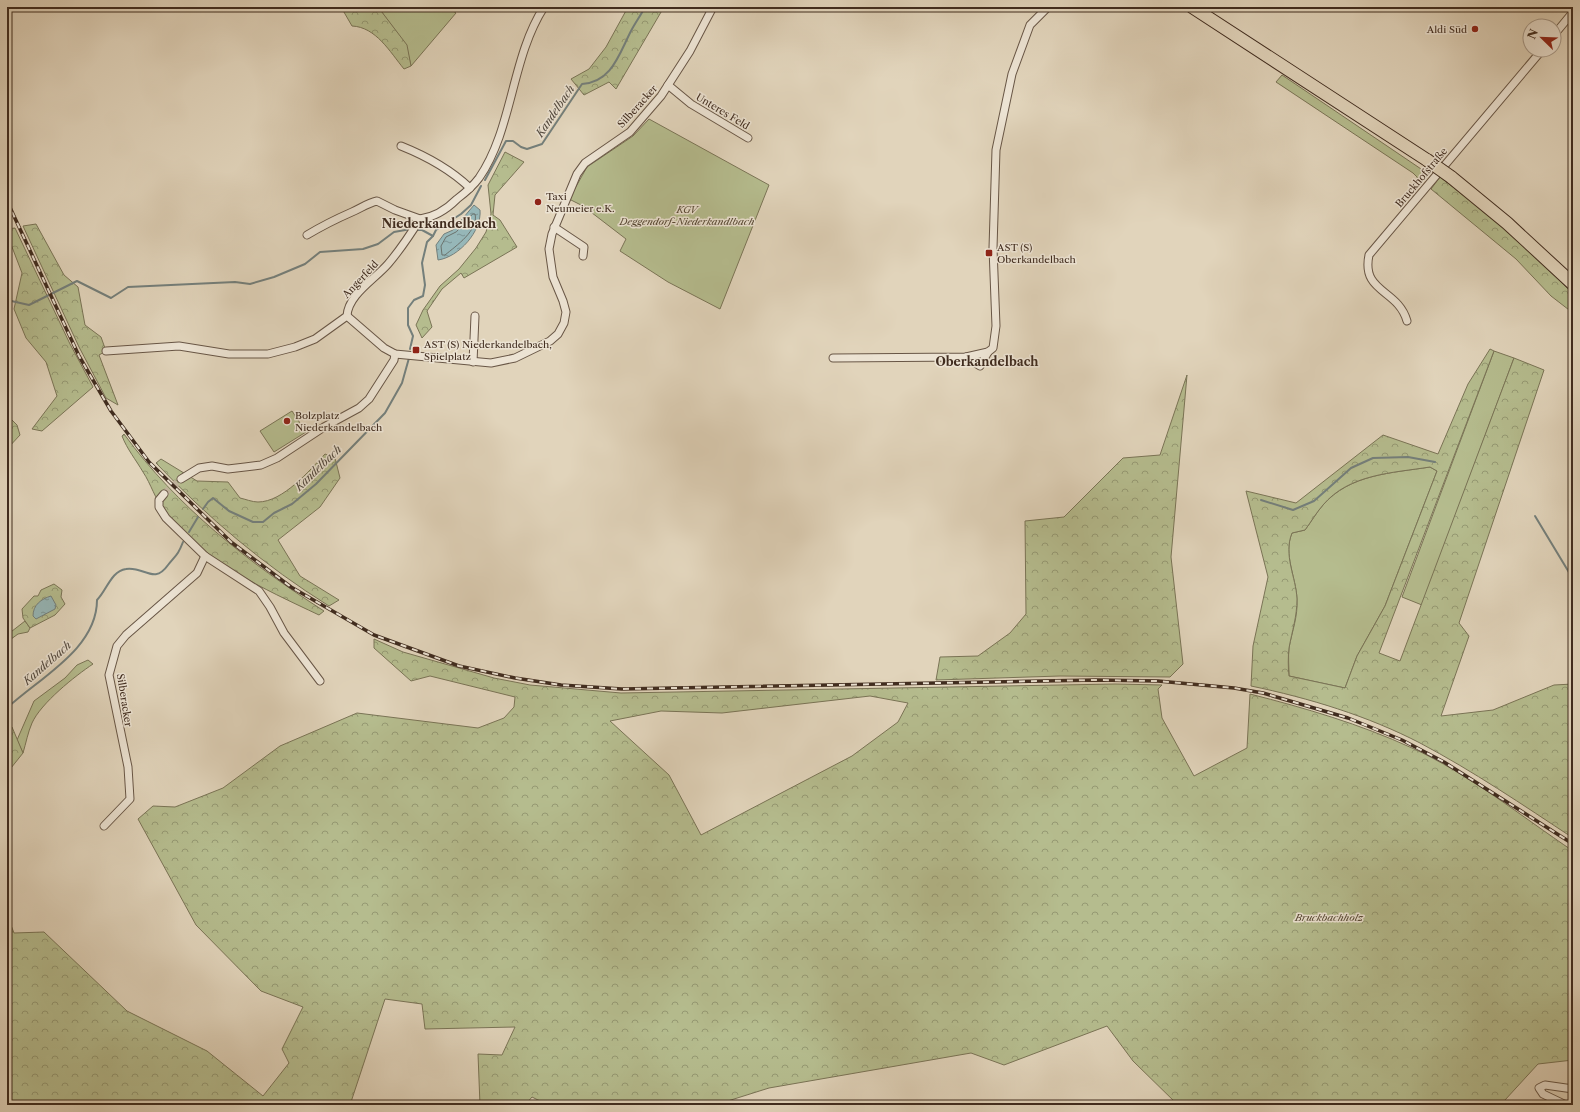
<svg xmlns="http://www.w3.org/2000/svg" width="1580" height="1112" font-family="'Libre Caslon Text',serif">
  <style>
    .green { fill: #b5bc8e; stroke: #7a7456 }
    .forest { fill: url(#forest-crowns); stroke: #7a7456; fill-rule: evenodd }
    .water { fill: url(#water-ripples); stroke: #747f7b }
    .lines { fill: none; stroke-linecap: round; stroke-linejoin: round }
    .shore { stroke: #6b726c; stroke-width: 1 }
    .stream { stroke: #747f7b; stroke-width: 2 }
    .minor-tunnel { stroke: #c1b29c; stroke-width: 7; stroke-dasharray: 7 3.5; stroke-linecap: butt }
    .minor-casing { stroke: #685646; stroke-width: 9 }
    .primary-casing { stroke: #402c1f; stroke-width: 14 }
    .minor { stroke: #ece3d3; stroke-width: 7 }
    .primary { stroke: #e1d4bb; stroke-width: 12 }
    .rail-casing { stroke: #402c1f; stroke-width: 3.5 }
    .rail { stroke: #ece3d3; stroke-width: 2; stroke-dasharray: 6; stroke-linecap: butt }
    .primary-bridge-casing { stroke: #402c1f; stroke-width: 14; stroke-linecap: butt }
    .primary-bridge { stroke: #e1d4bb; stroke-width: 12 }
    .poi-dot { fill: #8f2418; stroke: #ece3d3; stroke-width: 1.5 }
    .labels { text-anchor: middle; stroke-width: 3; stroke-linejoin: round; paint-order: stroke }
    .poi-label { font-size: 10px; fill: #402c1f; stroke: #ece3d3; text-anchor: start }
    .street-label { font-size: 10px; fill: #402c1f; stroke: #ece3d3 }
    .park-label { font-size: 10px; font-style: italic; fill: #574935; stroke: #ece3d3 }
    .water-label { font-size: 11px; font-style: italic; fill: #51483e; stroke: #ece3d3 }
    .quarter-label { font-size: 12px; font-weight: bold; fill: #402c1f; stroke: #ece3d3 }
  </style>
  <defs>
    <pattern id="forest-crowns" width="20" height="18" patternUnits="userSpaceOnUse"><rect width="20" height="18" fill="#b5bc8e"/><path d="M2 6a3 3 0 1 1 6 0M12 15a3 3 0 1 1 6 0" fill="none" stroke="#959973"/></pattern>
    <pattern id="water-ripples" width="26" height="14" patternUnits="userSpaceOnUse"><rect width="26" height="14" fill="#96b7b8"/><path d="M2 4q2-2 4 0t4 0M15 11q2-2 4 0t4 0" fill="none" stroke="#7c9595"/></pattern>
  </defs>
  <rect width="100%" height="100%" fill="#e1d4bb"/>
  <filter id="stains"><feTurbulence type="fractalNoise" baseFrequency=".005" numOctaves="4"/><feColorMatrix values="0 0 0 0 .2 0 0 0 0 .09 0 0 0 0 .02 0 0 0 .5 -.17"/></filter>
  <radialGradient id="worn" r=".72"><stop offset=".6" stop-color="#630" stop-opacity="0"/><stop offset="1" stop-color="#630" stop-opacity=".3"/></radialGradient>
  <!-- green -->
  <g class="green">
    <polygon points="378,7 447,7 456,13 411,66 406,45"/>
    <polygon points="1282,75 1427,173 1420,186 1417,177 1413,173 1276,82"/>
    <polygon points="649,119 769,185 720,309 668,282 620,251 626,239 583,206 569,199 587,167 633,136"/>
    <polygon points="1494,351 1514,358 1422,605 1402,597"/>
    <polygon points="292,411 306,432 274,452 260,431"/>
    <path d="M1430,467L1437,471L1385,606L1357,656L1345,688L1289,676C1289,667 1288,657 1289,648C1292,631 1298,617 1297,599C1296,577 1283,554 1292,533L1305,530C1311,522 1316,513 1323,505C1350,474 1392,473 1430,467Z"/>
    <polygon points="25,621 30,628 28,632 18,634 7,642 7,635"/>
    <path d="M88,660L93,664C75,676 41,703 32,723C28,732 26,743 23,753L17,740L34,701L65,678L77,665Z"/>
  </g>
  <!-- forest -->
  <g class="forest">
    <path d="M341,7H378L407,45L411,66L404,69C390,52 376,27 352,26Z"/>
    <polygon points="628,7 664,7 616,89 609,82 584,95 571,79 589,69 606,47"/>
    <polygon points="505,152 524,162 495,195 493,215 500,220 517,247 464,278 461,273 442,289 427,311 432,327 422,338 416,325 423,310 440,286 459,269 476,248 486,232 491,214 488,185"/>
    <path d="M1440,177C1487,213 1532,251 1573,294V313L1551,296L1516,259L1431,189Z"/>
    <polygon points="36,224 64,275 78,287 85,325 101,337 106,351 99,355 118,405 106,398 79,347 23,226"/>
    <polygon points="15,228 70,344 93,387 42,431 32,429 57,396 46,362 26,338 14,309 22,273 7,234 7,229"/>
    <path d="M1490,349L1494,351L1379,653L1400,661L1514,358L1544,370L1459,623L1469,636L1441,716L1493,710L1554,685L1573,684V838C1523,805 1473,771 1420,743C1368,716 1309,698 1251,686L1253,646L1268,577L1246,491L1296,503L1383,435L1438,454L1468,384ZM1430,467L1437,471L1385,606L1357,656L1345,688L1289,676C1288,667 1288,657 1289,648C1292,631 1297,617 1297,599C1296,577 1283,555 1292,533L1305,530C1311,522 1316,513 1323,505C1349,474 1392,473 1430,467Z"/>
    <polygon points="1187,375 1171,557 1183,664 1170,677 1060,676 936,680 940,657 978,656 1010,633 1026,614 1025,521 1064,517 1123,458 1160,455"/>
    <polygon points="7,415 17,425 20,435 7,449"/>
    <path d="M124,434C177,507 249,563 324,611L319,615C264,589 201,561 164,510C155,499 151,484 143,472C136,460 127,449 122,436Z"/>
    <path d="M325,454L335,458L340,478L320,507L278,540L300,576L339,600L329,606C265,566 208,518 156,463L161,459L197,481L228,482L240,498C245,499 252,502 258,502C283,502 310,470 325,454Z"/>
    <polygon points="54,584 62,590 61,597 65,604 55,615 30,628 23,618 22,609 34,596 38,596 41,590"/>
    <path d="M374,639L403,652L494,678L530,685L621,693L1115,684L1162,685L1158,689L1162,718L1194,776L1247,748L1250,694C1305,708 1360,724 1412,748C1469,774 1521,816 1573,851V1060L1538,1064L1505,1100L1512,1105H1178L1133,1061L1107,1026L1004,1065L971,1053L769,1088L715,1105H548L532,1097L525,1105H480L478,1054L502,1055L515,1027L425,1029L422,1004L385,999L350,1105H7V915L14,933L44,932L127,1011L207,1051L263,1096L289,1063L282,1049L303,1007L261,991L196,925L138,819L153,806L175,807L223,788L280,746L357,713L478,728L504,718L514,707L515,697L430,676L411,681L374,648ZM870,696L908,703L898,722L852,756L701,835L669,775L610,721L661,711L722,713Z"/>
    <polygon points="7,727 12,727 23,753 7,773"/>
  </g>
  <!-- water -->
  <g class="water">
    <path d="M474,205L480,210C482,231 459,257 438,260L436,245L444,234L453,230Z"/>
    <path d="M51,596L56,605L55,609L36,619L33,616C33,605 41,599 51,596Z"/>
  </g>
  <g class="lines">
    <!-- shore -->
    <path class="shore" d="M473,214H475C479,230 456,246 445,255H442L441,246L446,237L456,232Z"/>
    <!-- stream -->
    <g class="stream">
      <path d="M485,180L506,141H513L521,147L527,149L542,144L582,84C612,82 619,54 631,31C635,23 641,15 645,7"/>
      <polyline points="415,230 422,230 433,236"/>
      <polyline points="7,300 29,305 77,281 111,298 128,287 235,282 250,284 274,277 305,264 320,252 363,249 378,244 394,232 411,229"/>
      <polyline points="410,349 413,336 408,325 408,308 414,300 423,296 425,285 422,263 427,242 433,236 436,230 461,214 471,205 481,186"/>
      <polyline points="1261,500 1293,510 1314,501 1351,468 1373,458 1408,457 1435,462"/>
      <polyline points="203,509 208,502 213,498 229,511 253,522 263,522 274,513 292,504 316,484 385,413 402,383 409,358"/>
      <polyline points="1535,516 1573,579"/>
      <polyline points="189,532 198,517"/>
      <path d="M7,708C39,678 97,649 97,600C107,590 111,571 126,569C144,566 154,585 168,565C176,555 178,555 183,542"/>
    </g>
    <!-- minor-tunnel -->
    <polyline class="minor-tunnel" points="164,494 181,479"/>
    <defs>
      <g id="minor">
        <polyline points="1554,35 1573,12"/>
        <polyline points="668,85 691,104 748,138"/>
        <path d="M401,146C426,156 450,169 470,188"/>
        <polyline points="554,227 584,247 583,256"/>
        <path d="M307,235C322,226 336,219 352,212C361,208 368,203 377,201L395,210L420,219"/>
        <polyline points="347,316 384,348 395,354 491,363 515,358 550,341 558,334 564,323 566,312 563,301 553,277 549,249 552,234 577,174 585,163 630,132 661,96 690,51 713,7"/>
        <path d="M1407,321C1398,289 1361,293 1369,255L1542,50"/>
        <path d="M106,351L179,346L229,354H268L295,347L315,339L347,316C348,295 374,280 388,264C400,250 410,235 420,219C435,217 447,209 457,199C465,193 473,186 479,178C513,129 511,58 544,7"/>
        <polyline points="966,357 980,366 988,352"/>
        <polyline points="833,358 966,357 988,352 993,348 996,326 993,248 996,150 1012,74 1030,25 1048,7"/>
        <polyline points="473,362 475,316"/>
        <polyline points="181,479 199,468 212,466 228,469 245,467 261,465 277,458 324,427 359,408 369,399 394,360 395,354"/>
        <polyline points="164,494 159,500 159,507 166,518 205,556 259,591 270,607 284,633 320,681"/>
        <polyline points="104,826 130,799 128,767 109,675 117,646 126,635 197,573 205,556"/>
        <polyline points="1566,1105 1543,1094 1539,1088 1545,1085 1573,1089"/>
      </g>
      <g id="primary">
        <polyline points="1192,7 1427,160"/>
        <polyline points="1451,177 1507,223 1573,284"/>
      </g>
    </defs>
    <!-- minor casing -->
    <use href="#minor" class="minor-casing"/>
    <!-- primary casing -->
    <use href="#primary" class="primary-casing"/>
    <!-- minor -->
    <use href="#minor" class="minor"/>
    <!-- primary -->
    <use href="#primary" class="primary"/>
    <defs>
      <polyline id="rail" points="7,201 79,356 111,411 149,462 231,542 291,587 374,635 459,666 515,678 561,685 622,689 1096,680 1158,681 1234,688 1263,693 1348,718 1402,740 1444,762 1573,844"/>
    </defs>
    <!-- rail casing -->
    <use href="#rail" class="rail-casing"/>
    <!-- rail -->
    <use href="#rail" class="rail"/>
    <defs>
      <polyline id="primary-bridge" points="1427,160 1451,177"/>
    </defs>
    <!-- primary-bridge casing -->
    <use href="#primary-bridge" class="primary-bridge-casing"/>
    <!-- primary-bridge -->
    <use href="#primary-bridge" class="primary-bridge"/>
  </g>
  <!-- markers -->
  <g class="poi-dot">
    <circle cx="1475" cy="29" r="4"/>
    <circle cx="538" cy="202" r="4"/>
    <rect x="985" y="249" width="8" height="8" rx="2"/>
    <rect x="412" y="346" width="8" height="8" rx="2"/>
    <circle cx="287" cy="421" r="4"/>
  </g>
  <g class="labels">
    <!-- poi labels -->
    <g class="poi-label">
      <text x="1467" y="33" text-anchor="end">Aldi Süd</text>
      <text x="546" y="200">Taxi<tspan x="546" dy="12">Neumeier e.K.</tspan></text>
      <text x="997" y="251">AST (S)<tspan x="997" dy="12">Oberkandelbach</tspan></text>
      <text x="424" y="348">AST (S) Niederkandelbach,<tspan x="424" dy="12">Spielplatz</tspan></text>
      <text x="295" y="419">Bolzplatz<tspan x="295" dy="12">Niederkandelbach</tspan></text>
    </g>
    <!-- street labels -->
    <g class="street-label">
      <text transform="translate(637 106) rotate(-48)" y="4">Silberacker</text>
      <text transform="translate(723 111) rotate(31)" y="4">Unteres Feld</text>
      <text transform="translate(1421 177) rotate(-50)" y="4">Bruckhofstraße</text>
      <text transform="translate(360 279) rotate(-47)" y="4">Angerfeld</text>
      <text transform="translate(125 700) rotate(81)" y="4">Silberacker</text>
    </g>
    <!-- park labels -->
    <g class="park-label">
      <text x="687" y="213">KGV<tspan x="687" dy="12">Deggendorf-Niederkandlbach</tspan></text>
      <text x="1329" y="921">Bruckbachholz</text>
    </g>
    <!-- water labels -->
    <g class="water-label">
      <text transform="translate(555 111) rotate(-56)" y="4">Kandelbach</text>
      <text transform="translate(318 468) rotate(-44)" y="4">Kandelbach</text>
      <text transform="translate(47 663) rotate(-41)" y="4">Kandelbach</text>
    </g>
    <!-- quarter labels -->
    <g class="quarter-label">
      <text x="439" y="228">Niederkandelbach</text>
      <text x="987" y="366">Oberkandelbach</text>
    </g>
  </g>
  <!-- margin -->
  <rect width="1580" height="1112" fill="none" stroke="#e1d4bb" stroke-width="24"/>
  <rect x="8" y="8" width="1564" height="1096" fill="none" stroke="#402c1f" stroke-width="2"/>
  <rect x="12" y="12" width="1556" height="1088" fill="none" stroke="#402c1f"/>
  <!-- north arrow -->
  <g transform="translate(1542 38) rotate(293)"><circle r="19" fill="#ece3d3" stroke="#a79a8b"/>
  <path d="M0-3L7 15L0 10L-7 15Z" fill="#8f2418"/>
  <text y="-6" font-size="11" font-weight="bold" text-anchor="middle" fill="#402c1f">N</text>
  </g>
  <rect width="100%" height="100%" filter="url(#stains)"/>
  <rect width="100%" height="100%" fill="url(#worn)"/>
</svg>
